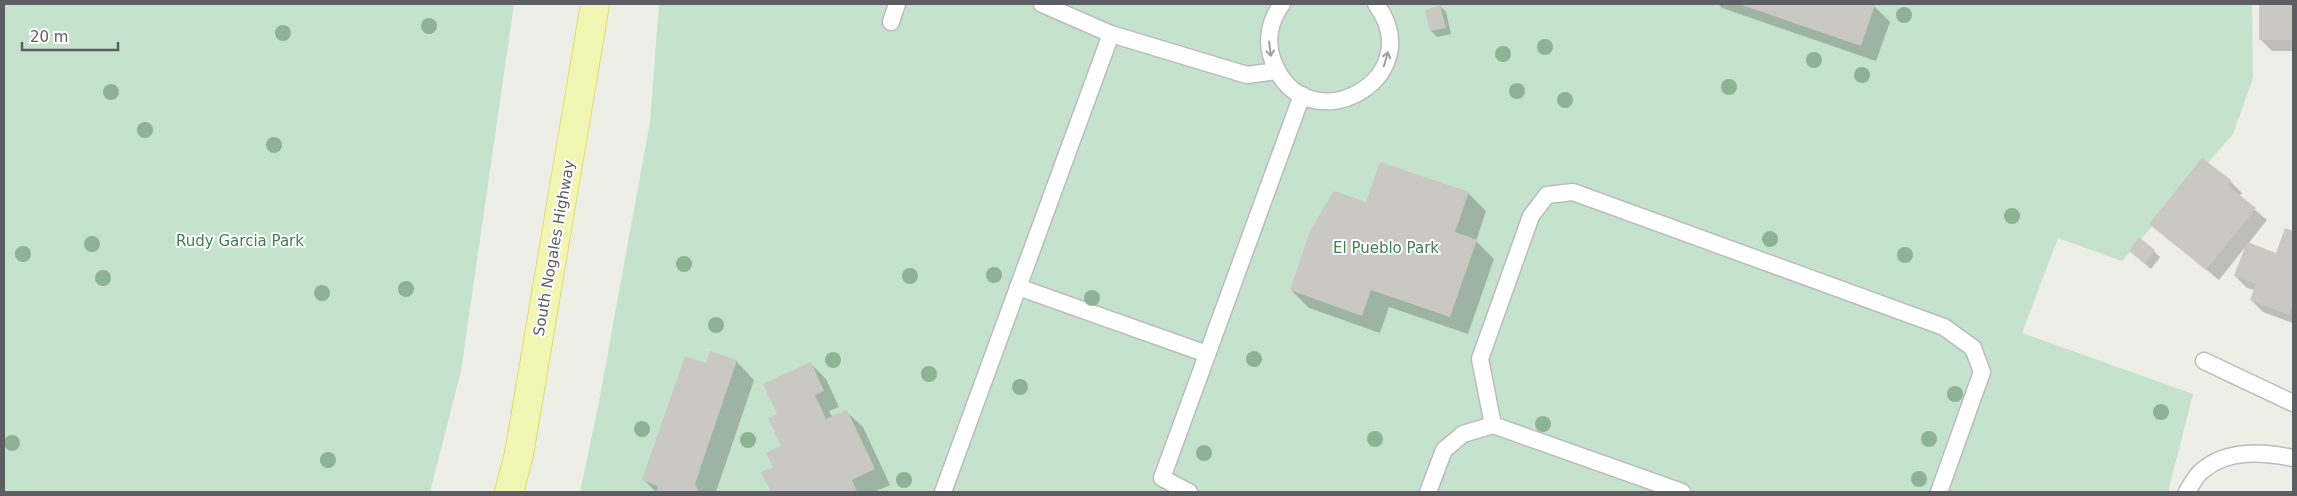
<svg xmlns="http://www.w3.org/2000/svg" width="2297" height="496" font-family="'DejaVu Sans',sans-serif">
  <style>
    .green { fill: #c5e2cc }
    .shadow { fill: #0003 }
    .building { fill: #c9c8c2 }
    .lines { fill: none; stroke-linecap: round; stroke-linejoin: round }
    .service-casing { stroke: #babbc0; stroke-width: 19 }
    .primary-casing { stroke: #e2dd6a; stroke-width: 30 }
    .service { stroke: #fff; stroke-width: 16 }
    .primary { stroke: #f1f6b2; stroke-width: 28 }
    .tree { fill: #8db294 }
    .oneway { stroke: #9e9ea2 }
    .labels { text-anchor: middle; stroke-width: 4; stroke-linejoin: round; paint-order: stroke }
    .park-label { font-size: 15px; fill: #3f8152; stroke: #fff }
    .street-label { font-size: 15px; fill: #5d5e64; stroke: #fff }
  </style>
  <rect width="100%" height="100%" fill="#edeee5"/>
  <!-- green -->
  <g class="green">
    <polygon points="4,4 514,4 461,371 430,492 4,492"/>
    <polygon points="659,4 2252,4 2253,78 2233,134 2122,261 2058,238 2022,333 2193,394 2168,492 580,492 599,402 650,122"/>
  </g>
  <!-- shadow -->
  <g class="shadow">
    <polygon points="1718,4 1868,4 1874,6 1890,22 1876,61 1722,8"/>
    <polygon points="2261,4 2293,4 2293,51 2272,51 2261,40"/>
    <polygon points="1440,6 1446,12 1451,34 1437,37 1431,31"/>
    <polygon points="2230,181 2242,193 2239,196 2267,220 2248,244 2277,254 2285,230 2293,233 2293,323 2263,312 2251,300 2255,290 2247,288 2235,276 2246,246 2219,280 2151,224"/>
    <polygon points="1468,193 1486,211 1476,241 1494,259 1468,334 1389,307 1380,333 1309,308 1291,290 1367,204"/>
    <polygon points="2140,239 2160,257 2151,269 2130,251"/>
    <polygon points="736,361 754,380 716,492 656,492 644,480 707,364"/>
    <polygon points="810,363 826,379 839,407 829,411 833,418 847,412 863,427 890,485 874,492 772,492 763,473 775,467 783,447 778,414"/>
  </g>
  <!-- building -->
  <g class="building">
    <polygon points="1739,4 1872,4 1875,5 1861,46"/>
    <rect x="2259" y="4" width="34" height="36"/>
    <polygon points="1440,5 1446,28 1430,31 1425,10"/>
    <polygon points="2202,158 2231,180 2227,185 2256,208 2206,270 2149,224"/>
    <polygon points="1380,162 1469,192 1455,232 1477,240 1450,317 1371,290 1362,316 1290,290 1310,231 1334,191 1366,202"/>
    <polygon points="2285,228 2293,231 2293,303 2289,315 2250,300 2256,284 2234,276 2247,242 2276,253"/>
    <polygon points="2139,237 2155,250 2145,264 2129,251"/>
    <polygon points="710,351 737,360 695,484 699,492 656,492 658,486 642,480 685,356 706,363"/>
    <polygon points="811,362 824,391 815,395 826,419 847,410 875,469 852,480 857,492 771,492 761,472 773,467 766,453 781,446 768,418 777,414 763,384"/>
  </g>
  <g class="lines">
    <defs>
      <g id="service">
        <polyline points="1042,4 1111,34 1247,75 1276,71"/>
        <path d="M1282,4C1270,20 1265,41 1273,61C1305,147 1432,80 1376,4"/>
        <polyline points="891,22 897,4"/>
        <polyline points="1018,287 1207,354"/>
        <polyline points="2204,361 2293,403"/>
        <polyline points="943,492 1111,34"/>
        <polyline points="1189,492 1162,478 1302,95"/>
        <polyline points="1428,492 1444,450 1463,434 1493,425"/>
        <polyline points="1682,492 1493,425 1480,359 1531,216 1547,195 1573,192 1944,327 1973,348 1982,372 1939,492"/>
        <path d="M2187,492C2191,485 2196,475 2203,470C2228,449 2263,452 2293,458"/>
      </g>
      <polyline id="primary" points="509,492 519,454 595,4"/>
    </defs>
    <!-- service casing -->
    <use href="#service" class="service-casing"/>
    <!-- primary casing -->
    <use href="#primary" class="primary-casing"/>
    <!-- service -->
    <use href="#service" class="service"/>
    <!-- primary -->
    <use href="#primary" class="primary"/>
  </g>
  <!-- trees -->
  <g class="tree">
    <circle cx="1904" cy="15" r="8"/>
    <circle cx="429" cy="26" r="8"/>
    <circle cx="283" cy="33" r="8"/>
    <circle cx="1545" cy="47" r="8"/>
    <circle cx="1503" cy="54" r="8"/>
    <circle cx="1814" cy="60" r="8"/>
    <circle cx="1862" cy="75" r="8"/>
    <circle cx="1729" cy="87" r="8"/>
    <circle cx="1517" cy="91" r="8"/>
    <circle cx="111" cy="92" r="8"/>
    <circle cx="1565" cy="100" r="8"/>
    <circle cx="145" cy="130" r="8"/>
    <circle cx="274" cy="145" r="8"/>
    <circle cx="2012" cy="216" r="8"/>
    <circle cx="1770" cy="239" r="8"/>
    <circle cx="92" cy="244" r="8"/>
    <circle cx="23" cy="254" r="8"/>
    <circle cx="1905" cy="255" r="8"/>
    <circle cx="684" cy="264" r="8"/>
    <circle cx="994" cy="275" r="8"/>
    <circle cx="910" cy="276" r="8"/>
    <circle cx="103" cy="278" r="8"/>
    <circle cx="406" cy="289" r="8"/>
    <circle cx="322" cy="293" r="8"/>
    <circle cx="1092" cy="298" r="8"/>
    <circle cx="716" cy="325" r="8"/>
    <circle cx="1254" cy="359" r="8"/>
    <circle cx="833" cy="360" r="8"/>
    <circle cx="929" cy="374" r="8"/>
    <circle cx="1020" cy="387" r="8"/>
    <circle cx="1955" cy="394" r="8"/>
    <circle cx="2161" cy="412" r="8"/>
    <circle cx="1543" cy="424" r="8"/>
    <circle cx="642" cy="429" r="8"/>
    <circle cx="1375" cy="439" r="8"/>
    <circle cx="1929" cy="439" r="8"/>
    <circle cx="748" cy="440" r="8"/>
    <circle cx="12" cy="443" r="8"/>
    <circle cx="1204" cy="453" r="8"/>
    <circle cx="328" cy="460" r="8"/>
    <circle cx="1919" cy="479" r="8"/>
    <circle cx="904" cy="480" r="8"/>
  </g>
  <!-- one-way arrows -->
  <defs><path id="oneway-shaft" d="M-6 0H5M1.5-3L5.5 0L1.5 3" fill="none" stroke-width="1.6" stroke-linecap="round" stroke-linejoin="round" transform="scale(1.25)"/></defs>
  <g class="oneway">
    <use href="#oneway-shaft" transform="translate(1270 49) rotate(83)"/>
    <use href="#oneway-shaft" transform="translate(1386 59) rotate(-73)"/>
  </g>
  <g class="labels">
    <!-- park labels -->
    <g class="park-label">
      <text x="240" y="246">Rudy Garcia Park</text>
      <text x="1386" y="253">El Pueblo Park</text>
    </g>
    <!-- street labels -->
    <g class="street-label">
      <text transform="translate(554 248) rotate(-80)" y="5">South Nogales Highway</text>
    </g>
  </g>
  <!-- border -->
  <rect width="2297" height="496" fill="none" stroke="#5d5e64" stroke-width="10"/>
  <!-- scale -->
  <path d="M22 42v8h96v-8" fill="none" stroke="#5d5e64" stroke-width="2.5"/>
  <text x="30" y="42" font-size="15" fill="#5d5e64" stroke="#ffffff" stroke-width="4" paint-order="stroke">20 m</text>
</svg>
